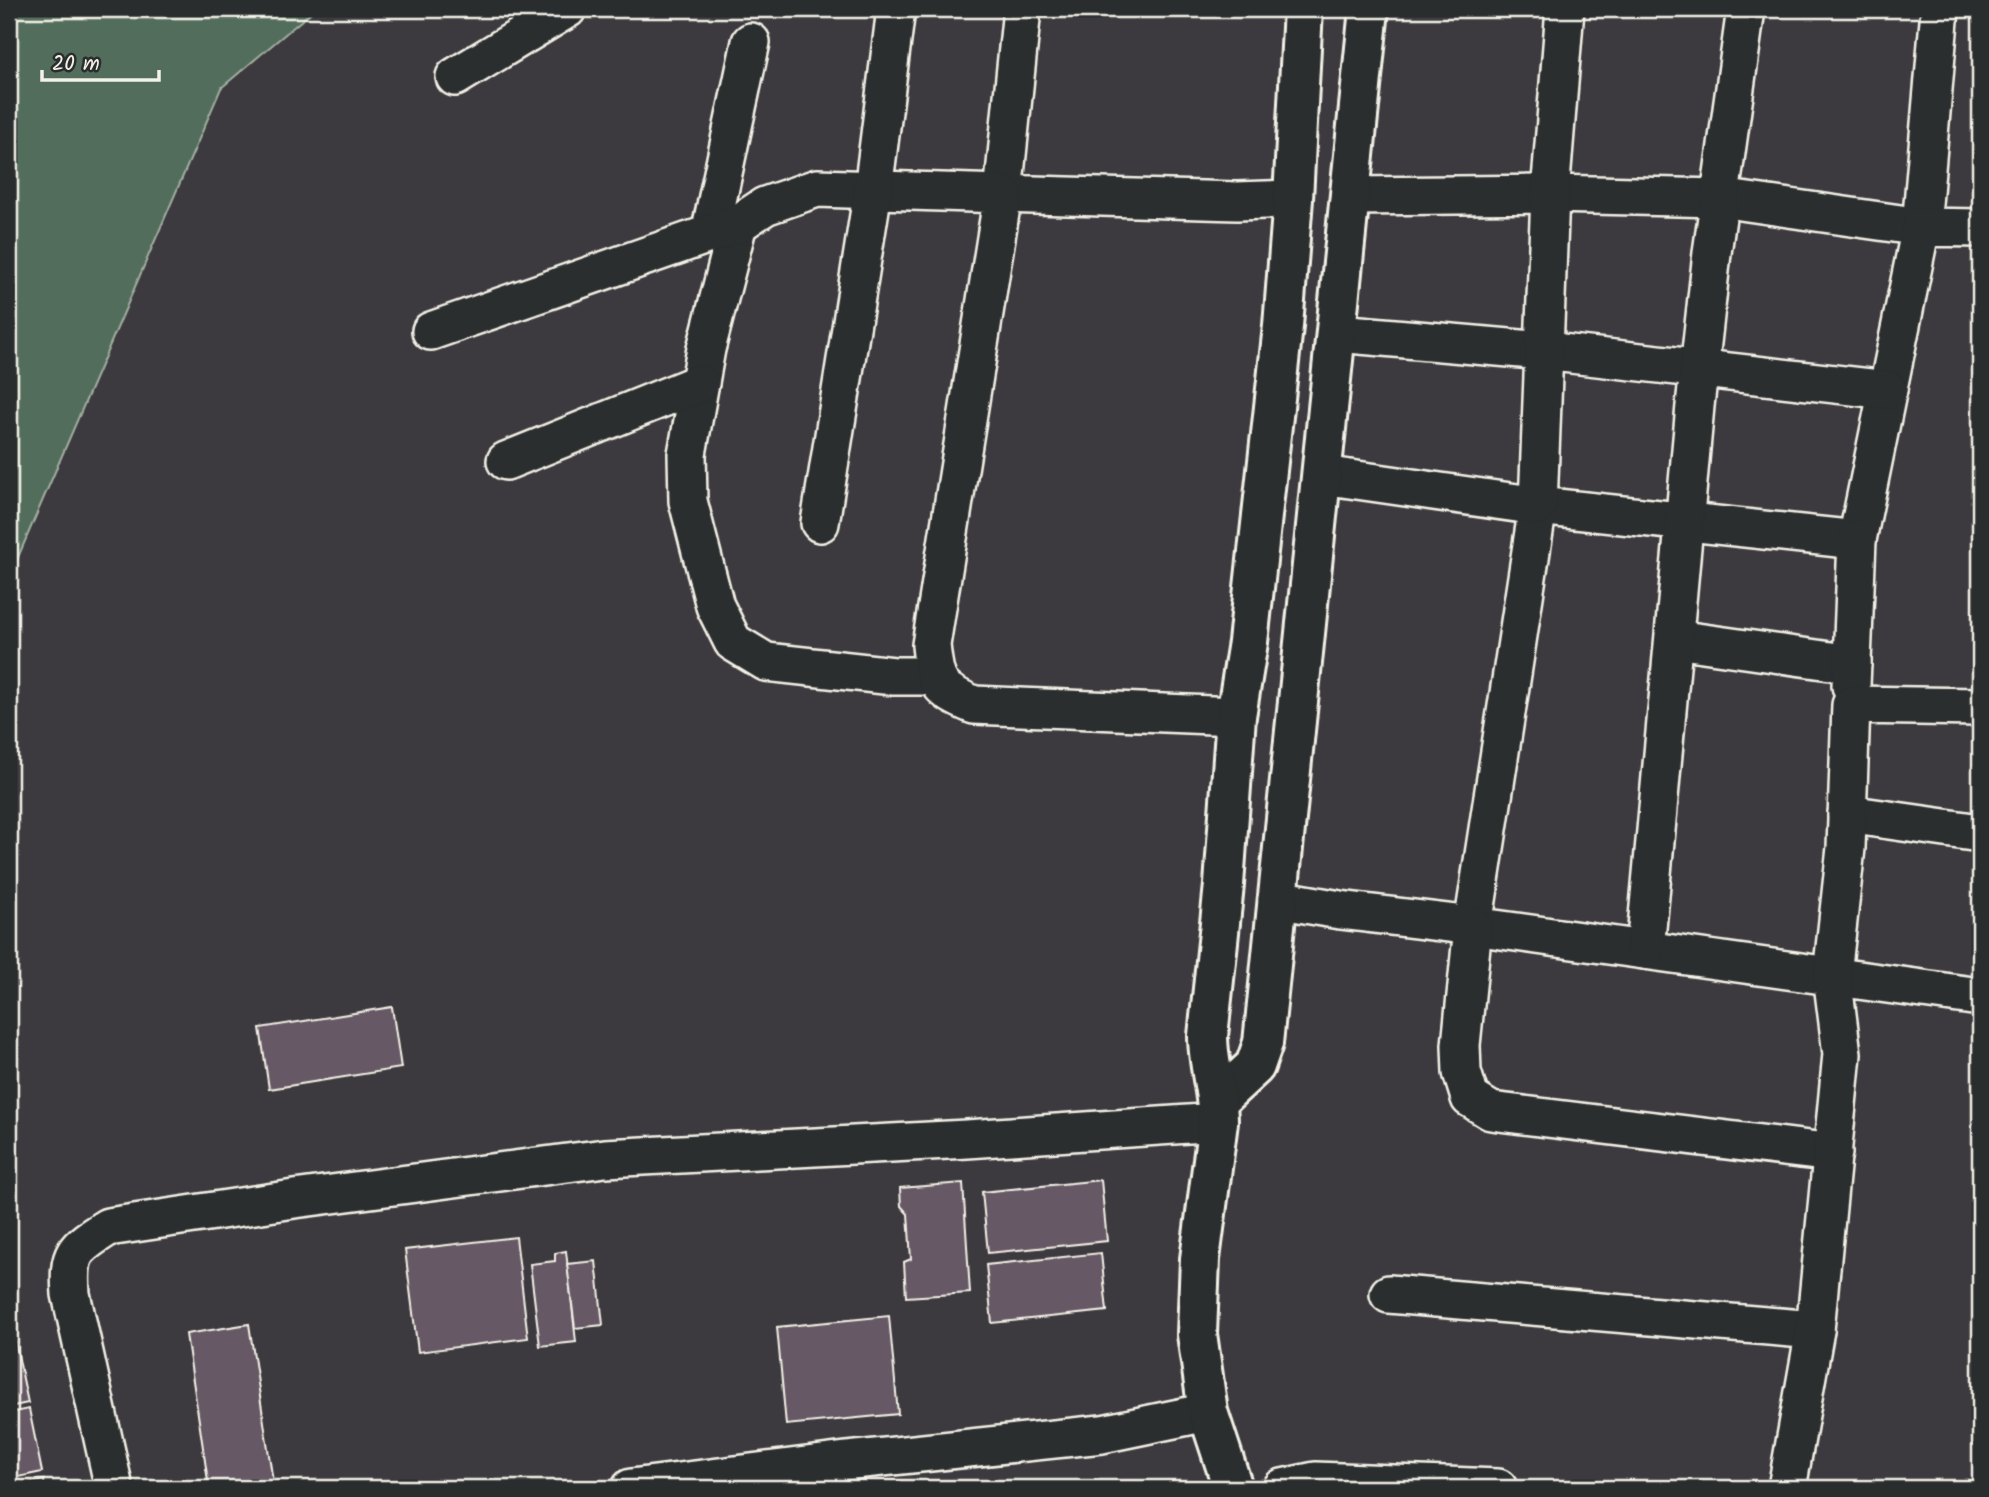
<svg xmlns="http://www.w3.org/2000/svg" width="1989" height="1497" font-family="Kalam,sans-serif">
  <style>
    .green { fill: #526d5c; stroke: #a3afa2; stroke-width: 2 }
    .building { fill: #665865; stroke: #f4f1e8; stroke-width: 2 }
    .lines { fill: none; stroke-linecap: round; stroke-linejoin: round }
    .minor-casing { stroke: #f4f1e8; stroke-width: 42 }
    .tertiary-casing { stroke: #f4f1e8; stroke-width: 44 }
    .minor { stroke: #2a2d2e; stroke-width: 37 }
    .tertiary { stroke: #2a2d2e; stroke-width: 38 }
  </style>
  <rect width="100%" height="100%" fill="#3c3a3e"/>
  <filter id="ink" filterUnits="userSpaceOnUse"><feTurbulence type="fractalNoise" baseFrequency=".0143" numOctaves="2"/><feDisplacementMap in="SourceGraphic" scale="14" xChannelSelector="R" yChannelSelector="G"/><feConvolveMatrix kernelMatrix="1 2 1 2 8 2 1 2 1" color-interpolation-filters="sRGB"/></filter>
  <g filter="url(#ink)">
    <!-- green -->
    <polygon class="green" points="9,9 315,9 221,88 9,578"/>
    <!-- building -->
    <g class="building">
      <polygon points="392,1007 401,1068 269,1089 260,1028"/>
      <polygon points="1101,1180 1107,1241 988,1253 982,1192"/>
      <polygon points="963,1183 970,1293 906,1297 904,1262 911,1259 908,1214 901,1206 900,1188"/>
      <polygon points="516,1237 528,1338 418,1352 405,1250"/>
      <polygon points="566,1251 576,1342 540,1346 530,1264 555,1261 555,1253"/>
      <polygon points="1101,1253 1107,1311 992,1323 986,1265"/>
      <polygon points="596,1261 603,1325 575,1328 567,1264"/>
      <polygon points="9,1310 13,1332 9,1333"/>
      <polygon points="889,1316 898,1414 786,1425 777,1327"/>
      <polygon points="249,1324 274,1488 209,1488 186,1334"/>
      <polygon points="15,1340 28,1403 9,1407 9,1341"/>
      <polygon points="29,1409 42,1472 9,1479 9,1413"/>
      <polygon points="44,1480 45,1488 9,1488 9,1487"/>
      <polygon points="1112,1483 1113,1488 1073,1488 1073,1485"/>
    </g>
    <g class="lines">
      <defs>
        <g id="minor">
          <polyline points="1022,9 1003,194 1237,201 1293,199"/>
          <polyline points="455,77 567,9"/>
          <polyline points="1352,196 1550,194 1720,198 1921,227 1940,9"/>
          <polyline points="738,224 706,349 687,454 688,501 715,606 733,642 766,662 894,676 934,676"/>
          <polyline points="1980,228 1921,227 1857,540 1538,506 1473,926 1980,997"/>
          <polyline points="710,234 751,42"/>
          <path d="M431,331L738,224L765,206L817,188L1003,194L931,645C935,684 937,689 974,705L1236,716"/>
          <polyline points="1337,333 1544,351 1888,390"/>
          <polyline points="506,461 700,383"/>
          <polyline points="1322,475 1538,506 1550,194 1565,9"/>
          <polyline points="820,523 873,190 896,9"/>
          <polyline points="1675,639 1852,664"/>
          <polyline points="1851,686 1857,540"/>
          <polyline points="1847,814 1980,833"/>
          <polyline points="1277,899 1340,910 1473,926 1461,1045 1462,1072 1470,1098 1491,1111 1833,1153"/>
          <polyline points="1645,950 1695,406 1712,253 1746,9"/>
          <polyline points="1389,1294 1815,1330"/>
          <path d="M114,1488L71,1294C68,1253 73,1249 108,1227L294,1199L605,1158L967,1139L1218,1122"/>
          <polyline points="631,1488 846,1461 1102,1434 1208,1412"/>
          <polyline points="1282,1488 1315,1481 1498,1488"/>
          <polyline points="1787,1488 1815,1330 1842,1054 1832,975 1846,848 1851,705 1980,707"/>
        </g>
        <g id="tertiary">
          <polyline points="1218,1100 1255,1066 1263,1043 1369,9"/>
          <path d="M1233,1488L1208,1412L1197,1334L1200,1259L1218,1122C1218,1093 1208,1065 1208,1036L1224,885L1236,716L1248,642L1283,326L1293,199L1303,9"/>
        </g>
      </defs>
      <!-- minor casing -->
      <use href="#minor" class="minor-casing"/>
      <!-- tertiary casing -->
      <use href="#tertiary" class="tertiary-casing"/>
      <!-- minor -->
      <use href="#minor" class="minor"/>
      <!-- tertiary -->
      <use href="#tertiary" class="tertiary"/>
    </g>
  </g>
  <!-- margin -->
  <rect width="1989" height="1497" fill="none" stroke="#2a2d2e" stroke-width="35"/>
  <rect x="18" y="18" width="1954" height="1462" fill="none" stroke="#f4f1e8" stroke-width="2.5" filter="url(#ink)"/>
  <!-- scale -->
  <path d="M42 70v10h117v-10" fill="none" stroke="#f4f1e8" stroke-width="3.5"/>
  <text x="52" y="70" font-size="21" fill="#f4f1e8" stroke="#2a2d2e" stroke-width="5" paint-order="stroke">20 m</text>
</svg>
